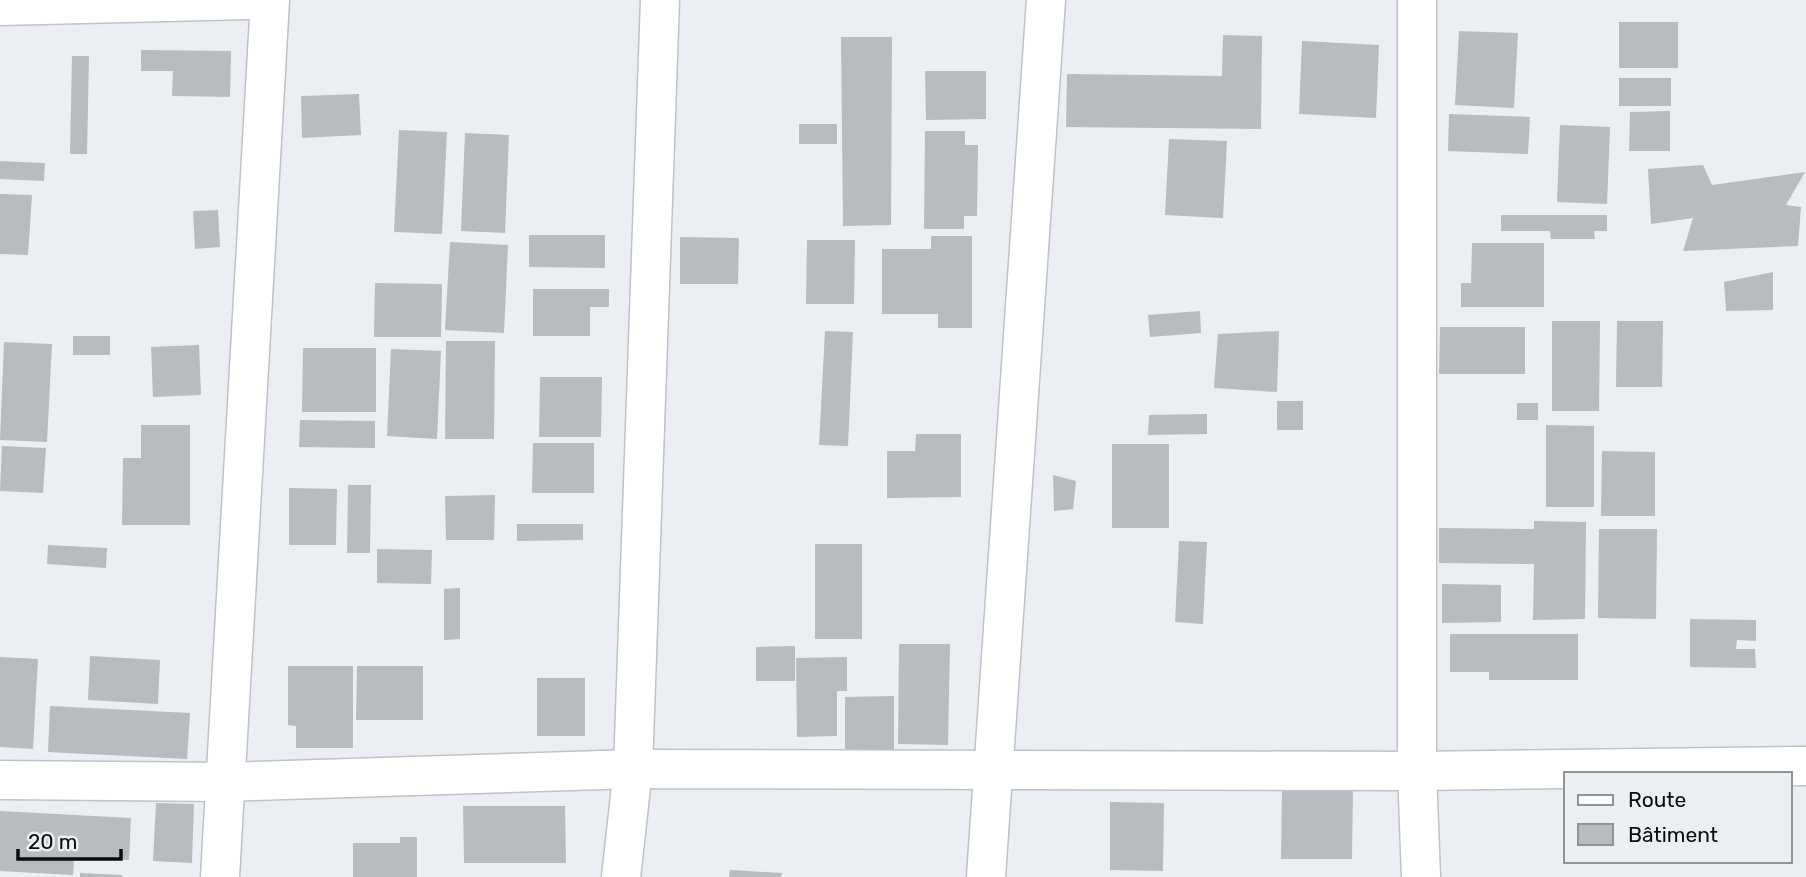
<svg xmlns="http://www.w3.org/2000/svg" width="1806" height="877" font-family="Rubik,sans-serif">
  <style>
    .building { fill: #b8bbc0 }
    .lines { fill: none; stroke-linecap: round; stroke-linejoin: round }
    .minor-casing { stroke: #bfc3c7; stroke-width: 41 }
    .minor { stroke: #fff; stroke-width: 38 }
  </style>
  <rect width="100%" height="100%" fill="#ebeff3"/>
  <!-- building -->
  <g class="building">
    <rect x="1619" y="22" width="59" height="46"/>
    <polygon points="1459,31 1518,33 1514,108 1455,105"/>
    <polygon points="1223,35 1262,36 1261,129 1066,127 1067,74 1222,76"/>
    <polygon points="841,37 892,37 891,225 843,226"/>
    <polygon points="1302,41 1379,45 1376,118 1299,114"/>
    <polygon points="141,50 231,51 230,97 172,96 173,71 141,71"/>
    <polygon points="72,56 89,56 87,154 70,154"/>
    <polygon points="925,71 986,71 986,119 926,120"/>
    <rect x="1619" y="78" width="52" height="28"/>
    <polygon points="359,94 361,135 302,138 301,96"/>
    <polygon points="1670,111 1670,151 1629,151 1630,112"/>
    <polygon points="1449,114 1530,117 1528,154 1448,151"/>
    <rect x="799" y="124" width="38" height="20"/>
    <polygon points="1560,125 1610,127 1607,204 1557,202"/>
    <polygon points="399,130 447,132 442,234 394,232"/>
    <polygon points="925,131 965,131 965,145 978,145 977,216 964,216 964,229 924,229"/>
    <polygon points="465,133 509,135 505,233 461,231"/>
    <polygon points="1169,139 1227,141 1223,218 1165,215"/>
    <polygon points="0,161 45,163 44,181 0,179"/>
    <polygon points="1703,165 1712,185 1805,172 1786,205 1801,207 1798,246 1683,251 1693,218 1651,224 1648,169"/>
    <polygon points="0,194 32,195 28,255 0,254"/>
    <polygon points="218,210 220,247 195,249 193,211"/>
    <polygon points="1501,215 1607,215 1607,231 1594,231 1595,239 1551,239 1550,231 1501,231"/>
    <polygon points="529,235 605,235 605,268 529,267"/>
    <polygon points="931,236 972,236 972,328 938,328 938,314 882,314 882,249 931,249"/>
    <polygon points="680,237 739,238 738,284 680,284"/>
    <polygon points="807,240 855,240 854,304 806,304"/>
    <polygon points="450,242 508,245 504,333 445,330"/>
    <polygon points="1472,243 1544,243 1544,307 1461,307 1461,283 1471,283"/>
    <polygon points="1773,272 1773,310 1726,311 1724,282"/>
    <polygon points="375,283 442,284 441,337 374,337"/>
    <polygon points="533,289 609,289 609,307 590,307 590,336 533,336"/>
    <polygon points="1200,311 1201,333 1150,337 1148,315"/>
    <polygon points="1552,321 1600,321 1599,411 1552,411"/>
    <polygon points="1617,321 1663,321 1662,387 1616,387"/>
    <polygon points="1440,327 1525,327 1525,374 1439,374"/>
    <polygon points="825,331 853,332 848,446 819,445"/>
    <polygon points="1279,331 1277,392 1214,388 1218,334"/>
    <rect x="73" y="336" width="37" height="19"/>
    <polygon points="446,341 495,341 494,439 445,439"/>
    <polygon points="4,342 52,344 47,442 0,440"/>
    <polygon points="199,345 201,395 153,397 151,347"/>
    <polygon points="303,348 376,348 376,412 302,412"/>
    <polygon points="391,349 441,351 437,439 387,436"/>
    <polygon points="540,377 602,377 601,437 539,437"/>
    <rect x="1277" y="401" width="26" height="29"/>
    <rect x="1517" y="403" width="21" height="17"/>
    <polygon points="1207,414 1207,434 1148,435 1149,415"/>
    <polygon points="300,420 375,421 375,448 299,447"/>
    <polygon points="141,425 190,425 190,525 122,525 123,458 141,458"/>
    <polygon points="1546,425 1594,426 1594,507 1546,507"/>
    <polygon points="916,434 961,434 961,497 887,498 887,451 915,451"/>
    <polygon points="533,443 594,443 594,493 532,493"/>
    <rect x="1112" y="444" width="57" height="84"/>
    <polygon points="2,446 46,448 43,493 0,491"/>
    <polygon points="1602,451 1655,452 1655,516 1601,516"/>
    <polygon points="1053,475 1076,481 1073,509 1054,511"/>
    <polygon points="348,485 371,485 370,553 347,553"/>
    <polygon points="289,488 337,489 336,545 289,545"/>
    <polygon points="495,495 494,540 446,540 445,496"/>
    <polygon points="1534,521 1586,522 1585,619 1533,620 1534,564 1439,563 1439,528 1534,529"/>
    <polygon points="517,524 583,524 583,540 517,541"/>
    <polygon points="1599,529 1657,529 1656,619 1598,618"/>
    <polygon points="1179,541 1207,542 1203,624 1175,622"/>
    <rect x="815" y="544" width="47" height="95"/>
    <polygon points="48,545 107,548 106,568 47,564"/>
    <polygon points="377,549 432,550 431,584 377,583"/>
    <polygon points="1442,584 1501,585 1501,622 1442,623"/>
    <polygon points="460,588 460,639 444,640 444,589"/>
    <polygon points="1690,619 1756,620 1756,641 1737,640 1736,649 1755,649 1756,668 1690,667"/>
    <polygon points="1450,634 1578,634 1578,680 1489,680 1489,672 1450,672"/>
    <polygon points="899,644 950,644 948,745 898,744"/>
    <polygon points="795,646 795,681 756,681 756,647"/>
    <polygon points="90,656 160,660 158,704 88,700"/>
    <polygon points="0,657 38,659 33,749 0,747"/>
    <polygon points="847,657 847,691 837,691 837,736 797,737 796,658"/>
    <polygon points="288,666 353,666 353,748 296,748 296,726 288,725"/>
    <polygon points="357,666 423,666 423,720 356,720"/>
    <rect x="537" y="678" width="48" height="58"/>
    <polygon points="894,696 894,752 845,753 845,697"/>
    <polygon points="50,706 190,713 187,759 48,752"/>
    <polygon points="1282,788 1353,789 1352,859 1281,859"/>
    <polygon points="1110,802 1164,803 1163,871 1110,870"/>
    <polygon points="156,803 194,804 192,863 153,861"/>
    <polygon points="463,806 565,806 566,863 464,863"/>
    <polygon points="0,811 131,818 129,860 74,858 73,875 0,871"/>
    <polygon points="400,837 417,837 417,877 353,877 353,843 400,843"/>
    <polygon points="730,870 782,873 781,877 729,877"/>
    <polygon points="80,873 122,875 122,877 80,877"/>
  </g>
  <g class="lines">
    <defs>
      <g id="minor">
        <polyline points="1417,0 1417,771 1421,877"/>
        <polyline points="0,6 249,0"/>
        <polyline points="0,780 224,782 633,769 1417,771 1806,766"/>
        <polyline points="220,877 270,0"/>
        <polyline points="621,877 633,769 660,0"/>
        <polyline points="986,877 1046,0"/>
      </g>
    </defs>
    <!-- minor casing -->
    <use href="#minor" class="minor-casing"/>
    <!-- minor -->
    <use href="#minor" class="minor"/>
  </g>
  <!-- legend -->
  <rect x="1564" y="772" width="228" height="91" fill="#ebeff3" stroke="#919497" stroke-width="2"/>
  <rect x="1578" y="795" width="35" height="10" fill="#ffffff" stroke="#919497" stroke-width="2"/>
  <text x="1628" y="807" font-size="21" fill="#0a0c0d">Route</text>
  <rect x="1578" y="824" width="35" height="21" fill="#b8bbc0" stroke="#919497" stroke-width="2"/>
  <text x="1628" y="842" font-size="21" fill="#0a0c0d">Bâtiment</text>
  <!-- scale -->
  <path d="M18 849v10h103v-10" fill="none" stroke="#0a0c0d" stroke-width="3.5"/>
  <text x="28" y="849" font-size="21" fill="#0a0c0d" stroke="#ebeff3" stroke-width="5" paint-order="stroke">20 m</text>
</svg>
